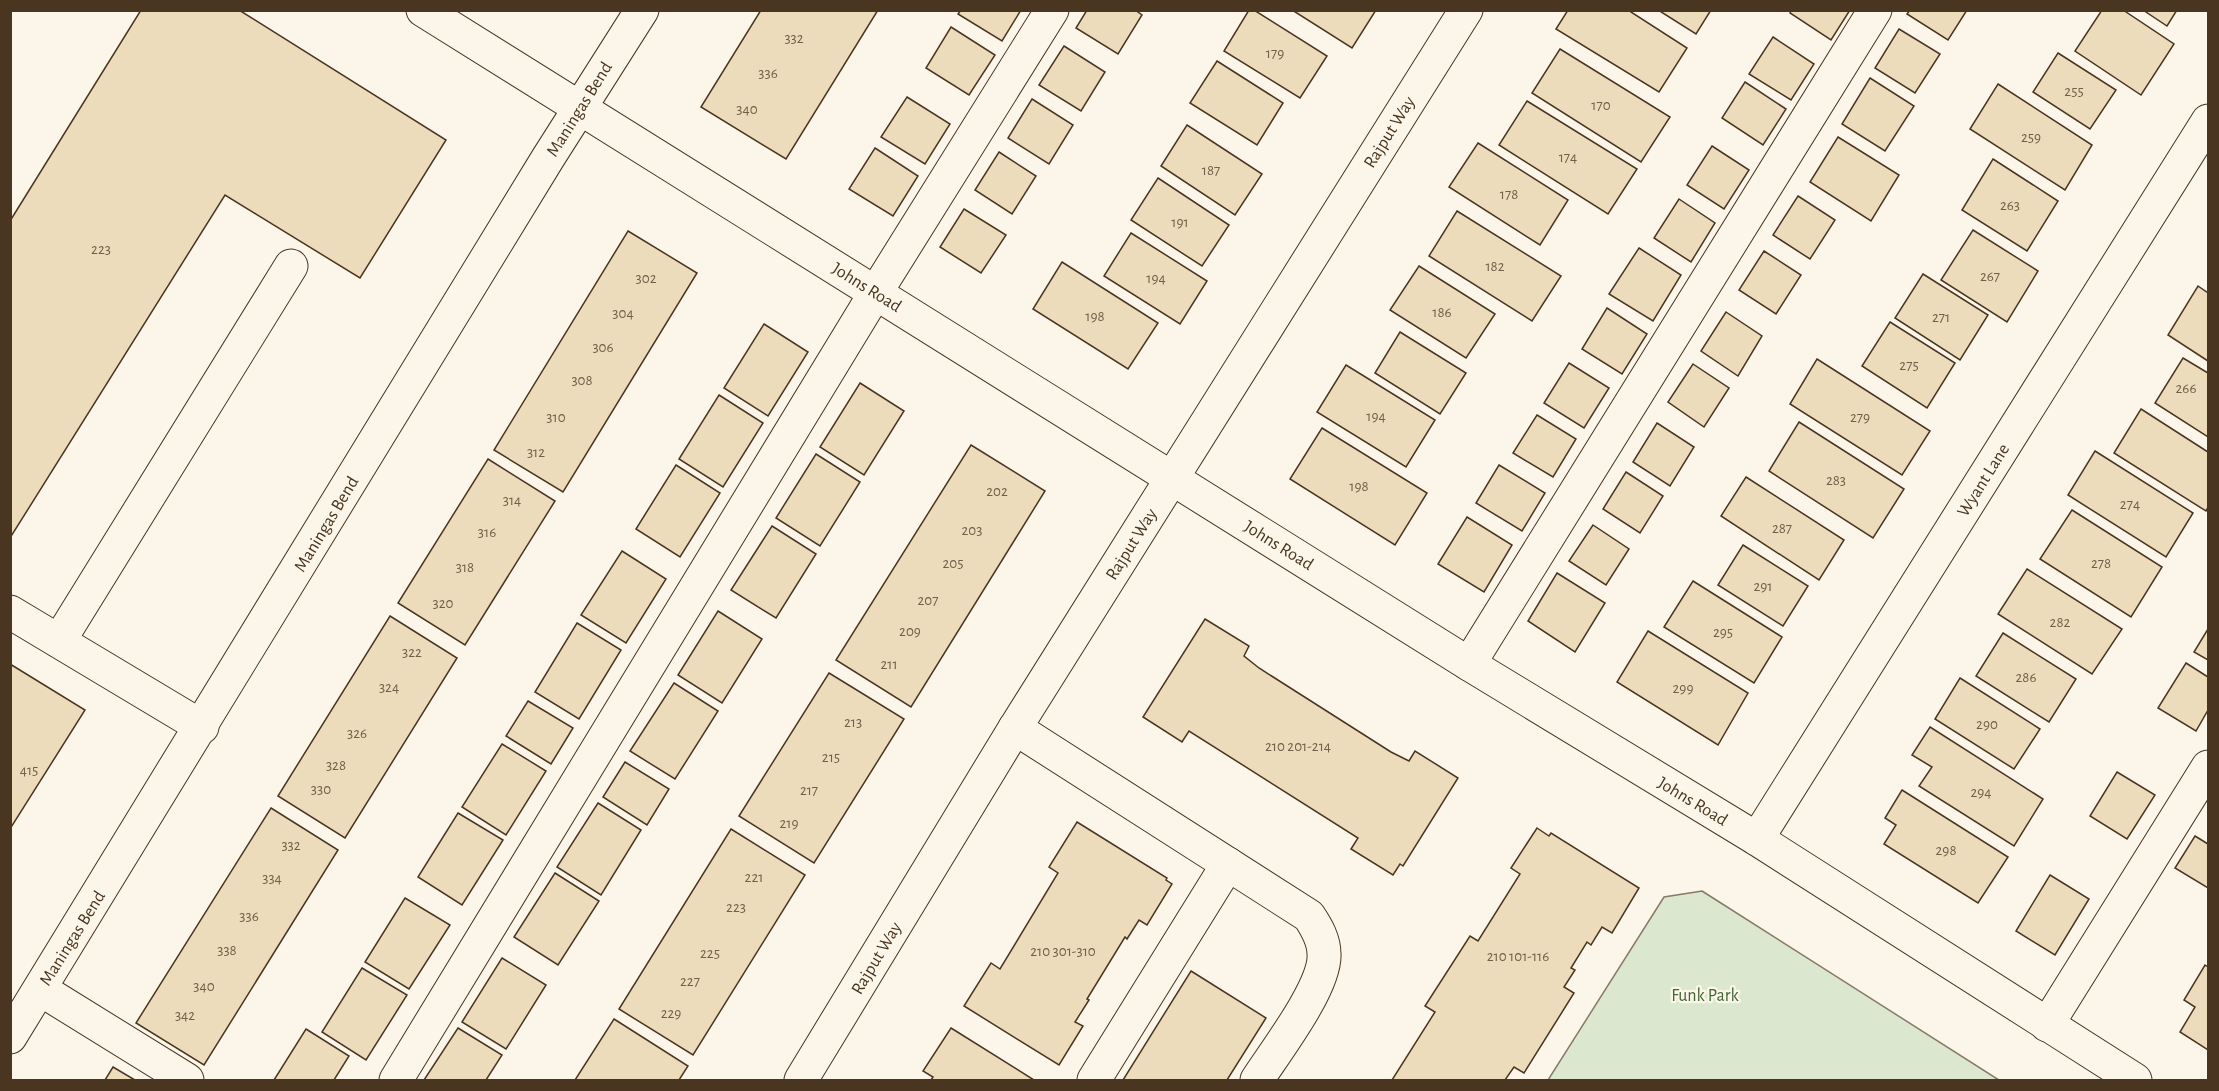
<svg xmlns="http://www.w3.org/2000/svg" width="2219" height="1091" font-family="'Alegreya Sans',sans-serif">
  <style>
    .green { fill: #dce7d0; stroke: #887966; stroke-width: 1.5 }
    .building { fill: #ecdcbc; stroke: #4a3520; stroke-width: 1.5 }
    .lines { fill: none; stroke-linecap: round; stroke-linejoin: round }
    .minor-casing { stroke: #4a3520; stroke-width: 35 }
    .minor { stroke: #fbf6e9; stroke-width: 33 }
    .labels { text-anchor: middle; stroke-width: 4.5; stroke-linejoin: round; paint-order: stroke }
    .number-label { font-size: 15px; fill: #725f47 }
    .street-label { font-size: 18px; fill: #4a3520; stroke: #fbf6e9 }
    .park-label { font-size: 18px; fill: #436837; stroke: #fbf6e9 }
  </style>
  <rect width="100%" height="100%" fill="#fbf6e9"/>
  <!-- green -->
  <polygon class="green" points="1702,891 1999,1080 1548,1080 1664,897"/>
  <!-- building -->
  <g class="building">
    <polygon points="141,10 239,10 446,140 360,278 225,195 10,538 10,221"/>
    <polygon points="761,10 878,10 786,159 701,107"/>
    <polygon points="961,10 1021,10 1002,41 958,14"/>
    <polygon points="1087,10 1135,10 1142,15 1118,54 1076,28"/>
    <polygon points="1249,10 1254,10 1327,56 1300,98 1224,51"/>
    <polygon points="1292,10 1376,10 1352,48"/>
    <polygon points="1568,10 1628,10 1687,48 1659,92 1556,29"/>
    <polygon points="1658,10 1711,10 1696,34"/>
    <polygon points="1791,10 1850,10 1831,40 1790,13"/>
    <polygon points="1910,10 1967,10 1948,40 1907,14"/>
    <polygon points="2102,10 2123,10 2174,44 2141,95 2075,51"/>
    <polygon points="2143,10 2177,10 2167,26"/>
    <polygon points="951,27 995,55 969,95 926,68"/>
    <polygon points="1899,29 1940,54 1915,93 1875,68"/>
    <polygon points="1773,37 1814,64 1791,100 1749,74"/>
    <polygon points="1064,46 1105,72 1081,111 1039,85"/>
    <polygon points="1560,49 1670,117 1641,162 1532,93"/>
    <polygon points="2058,53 2116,90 2090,129 2033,92"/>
    <polygon points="1217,61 1283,103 1257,145 1190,103"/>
    <polygon points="1870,78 1914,106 1885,151 1842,124"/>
    <polygon points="1745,82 1786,109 1763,145 1722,118"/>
    <polygon points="1998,84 2092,145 2065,190 1970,129"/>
    <polygon points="907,97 950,124 925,164 881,137"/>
    <polygon points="1032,99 1073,125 1049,164 1008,138"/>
    <polygon points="1527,101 1637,169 1608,214 1499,145"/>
    <polygon points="1187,125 1262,174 1235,215 1161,166"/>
    <polygon points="1838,137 1899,175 1871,221 1810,182"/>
    <polygon points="1478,143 1568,200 1540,245 1449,187"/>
    <polygon points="1712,146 1749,170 1724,209 1687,185"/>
    <polygon points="875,148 918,176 893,216 849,189"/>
    <polygon points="999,152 1036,176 1012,214 975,190"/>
    <polygon points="1993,159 2058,201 2027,251 1962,210"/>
    <polygon points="1158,178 1229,225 1202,266 1131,220"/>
    <polygon points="1798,196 1835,220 1810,259 1773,235"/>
    <polygon points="1679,199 1715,223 1691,262 1654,238"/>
    <polygon points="964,209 1006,235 981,273 940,247"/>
    <polygon points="1457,211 1561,276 1532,321 1429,256"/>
    <polygon points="1973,230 2038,271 2007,322 1941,280"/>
    <polygon points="628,231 697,273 563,492 494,450"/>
    <polygon points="1131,233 1207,281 1180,324 1104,276"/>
    <polygon points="1639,248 1681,275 1653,321 1609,294"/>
    <polygon points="1764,251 1801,275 1776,314 1739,290"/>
    <polygon points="1062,262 1158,323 1128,369 1033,309"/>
    <polygon points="1419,266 1495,314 1466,358 1390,310"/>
    <polygon points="1923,274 1988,315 1960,360 1895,318"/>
    <polygon points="2198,286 2208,293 2208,361 2168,335"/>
    <polygon points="1607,308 1647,334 1622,374 1582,349"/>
    <polygon points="1726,312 1762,336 1738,376 1701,351"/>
    <polygon points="1890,322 1955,363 1927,408 1862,366"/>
    <polygon points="764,324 808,352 768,416 724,388"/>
    <polygon points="1400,332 1466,373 1440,414 1375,373"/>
    <polygon points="2183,358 2208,373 2208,437 2155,403"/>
    <polygon points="1817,359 1930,431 1902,475 1790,404"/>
    <polygon points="1569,363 1609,388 1584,428 1544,403"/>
    <polygon points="1693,364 1729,388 1704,427 1668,402"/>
    <polygon points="1346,365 1435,420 1406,467 1317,412"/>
    <polygon points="860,383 904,411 864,475 820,447"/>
    <polygon points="719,395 763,423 723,487 679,459"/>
    <polygon points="2141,409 2208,452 2208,507 2206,511 2114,453"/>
    <polygon points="1537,415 1576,439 1553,477 1513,453"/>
    <polygon points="1799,422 1904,489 1873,538 1769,471"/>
    <polygon points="1657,423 1694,447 1670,486 1633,462"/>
    <polygon points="1322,428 1427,493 1395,545 1290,479"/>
    <polygon points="971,445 1045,491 911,707 836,660"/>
    <polygon points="2095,451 2193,513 2166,557 2068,495"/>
    <polygon points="816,454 860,482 820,546 776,518"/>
    <polygon points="488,459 555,501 465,645 398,603"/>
    <polygon points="676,465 720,493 680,557 636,529"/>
    <polygon points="1499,465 1545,493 1522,531 1476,503"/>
    <polygon points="1626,472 1663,496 1640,533 1603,509"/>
    <polygon points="1746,477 1844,540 1819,580 1721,516"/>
    <polygon points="2072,510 2162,567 2131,617 2040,559"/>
    <polygon points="1467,517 1512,545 1484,592 1438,564"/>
    <polygon points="1593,525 1629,549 1606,585 1569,561"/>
    <polygon points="772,526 816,554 776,618 731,590"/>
    <polygon points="1743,545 1808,586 1783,626 1718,585"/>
    <polygon points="622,551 666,579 626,643 581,615"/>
    <polygon points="2027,569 2122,629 2092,674 1998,614"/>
    <polygon points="1557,573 1605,603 1575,652 1528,621"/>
    <polygon points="1693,581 1782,637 1754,683 1664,627"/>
    <polygon points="718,611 762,639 722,703 678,675"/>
    <polygon points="390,616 457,658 345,838 278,796"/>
    <polygon points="1205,619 1249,646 1244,656 1259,668 1391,752 1409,761 1415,751 1458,778 1403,866 1400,864 1393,875 1351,849 1358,838 1189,731 1182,742 1143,717"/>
    <polygon points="577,623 621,650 579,719 535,692"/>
    <polygon points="2208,629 2208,660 2194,652"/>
    <polygon points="1648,631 1748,693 1718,745 1617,682"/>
    <polygon points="2003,633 2076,679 2049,722 1976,676"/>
    <polygon points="2186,663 2208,677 2208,710 2196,731 2158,708"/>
    <polygon points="10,664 85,710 10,829"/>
    <polygon points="829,673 904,719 814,863 739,816"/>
    <polygon points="1960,678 2040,729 2014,769 1935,719"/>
    <polygon points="674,683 718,711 675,779 630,751"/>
    <polygon points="528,701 573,728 551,764 506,736"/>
    <polygon points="1930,727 2043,799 2014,846 1919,786 1932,767 1912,755"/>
    <polygon points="502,744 546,771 506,835 462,807"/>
    <polygon points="625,762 669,789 647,825 603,797"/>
    <polygon points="2117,772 2155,795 2127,839 2090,816"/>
    <polygon points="1902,790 2008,857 1978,903 1884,844 1896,825 1885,818"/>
    <polygon points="598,803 641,830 601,895 557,867"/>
    <polygon points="271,808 338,850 204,1065 136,1023"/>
    <polygon points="458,813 503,840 462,905 418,877"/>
    <polygon points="1077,822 1167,878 1166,880 1172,884 1147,925 1139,920 1127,939 1125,937 1087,999 1089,1000 1075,1022 1083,1026 1059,1065 964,1006 991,963 1000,969 1058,873 1049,867"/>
    <polygon points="1537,828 1549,836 1551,833 1639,888 1612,933 1602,927 1591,945 1587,942 1571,968 1575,970 1564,987 1574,993 1524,1073 1514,1067 1505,1080 1392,1080 1435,1012 1425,1006 1470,936 1478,941 1520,874 1511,868"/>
    <polygon points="731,829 805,875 693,1055 619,1009"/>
    <polygon points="2195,836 2208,844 2208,888 2175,868"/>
    <polygon points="555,873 599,901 558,965 514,937"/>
    <polygon points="2050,875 2089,899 2055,955 2016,931"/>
    <polygon points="405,898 450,925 409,989 365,962"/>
    <polygon points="502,958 546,985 506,1049 462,1022"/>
    <polygon points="2205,965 2208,967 2208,1050 2180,1032 2195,1007 2184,1000"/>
    <polygon points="362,968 407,995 366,1060 322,1032"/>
    <polygon points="1191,971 1266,1018 1227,1080 1123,1080"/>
    <polygon points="614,1019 688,1066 679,1080 575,1080"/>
    <polygon points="458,1028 502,1055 486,1080 424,1080"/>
    <polygon points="951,1028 1034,1080 931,1080 933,1077 923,1071"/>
    <polygon points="306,1029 349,1056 334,1080 274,1080"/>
    <polygon points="113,1067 135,1080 105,1080"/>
  </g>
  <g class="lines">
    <defs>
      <g id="minor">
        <polyline points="423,10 1469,664 1757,839 2135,1080"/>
        <polyline points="10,612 202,727"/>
        <polyline points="59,641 291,266"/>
        <polyline points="1469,664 1875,10"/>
        <path d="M1015,728L1309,916C1317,928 1324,940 1324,954C1326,986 1275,1052 1257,1080"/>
        <polyline points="1757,839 2208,121"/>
        <polyline points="40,989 187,1080"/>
        <polyline points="2047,1025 2208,767"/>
        <polyline points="10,1037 548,158 642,10"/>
        <polyline points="396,1080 876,292 1052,10"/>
        <polyline points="801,1080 1015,728 1466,10"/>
        <polyline points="1094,1080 1228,864"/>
      </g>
    </defs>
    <!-- minor casing -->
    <use href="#minor" class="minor-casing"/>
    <!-- minor -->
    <use href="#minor" class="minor"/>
  </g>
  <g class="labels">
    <!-- number labels -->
    <g class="number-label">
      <text x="794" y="43">332</text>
      <text x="1275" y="58">179</text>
      <text x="768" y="78">336</text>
      <text x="2074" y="96">255</text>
      <text x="1601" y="110">170</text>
      <text x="747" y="114">340</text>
      <text x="2031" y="142">259</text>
      <text x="1568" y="162">174</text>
      <text x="1211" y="175">187</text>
      <text x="1509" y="199">178</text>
      <text x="2010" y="210">263</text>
      <text x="1180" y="227">191</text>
      <text x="101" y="254">223</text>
      <text x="1495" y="271">182</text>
      <text x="1990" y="281">267</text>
      <text x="646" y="283">302</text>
      <text x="1156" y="283">194</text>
      <text x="1442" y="317">186</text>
      <text x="623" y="318">304</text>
      <text x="1095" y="321">198</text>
      <text x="1941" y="322">271</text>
      <text x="603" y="352">306</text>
      <text x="1909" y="370">275</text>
      <text x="582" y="385">308</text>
      <text x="2186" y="393">266</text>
      <text x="1376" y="421">194</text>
      <text x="556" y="422">310</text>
      <text x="1860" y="422">279</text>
      <text x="536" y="457">312</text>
      <text x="1836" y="485">283</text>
      <text x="1359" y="491">198</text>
      <text x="997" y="496">202</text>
      <text x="512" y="505">314</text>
      <text x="2130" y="509">274</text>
      <text x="1782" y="533">287</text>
      <text x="972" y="535">203</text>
      <text x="487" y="537">316</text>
      <text x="953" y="568">205</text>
      <text x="2101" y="568">278</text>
      <text x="465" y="572">318</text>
      <text x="1763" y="591">291</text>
      <text x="928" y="605">207</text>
      <text x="443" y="608">320</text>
      <text x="2060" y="627">282</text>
      <text x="910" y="636">209</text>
      <text x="1723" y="637">295</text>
      <text x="412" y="657">322</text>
      <text x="889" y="669">211</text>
      <text x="2026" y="682">286</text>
      <text x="389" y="692">324</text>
      <text x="1683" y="693">299</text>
      <text x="853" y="727">213</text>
      <text x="1987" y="729">290</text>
      <text x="357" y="738">326</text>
      <text x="1298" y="751">210 201-214</text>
      <text x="831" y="762">215</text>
      <text x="336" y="770">328</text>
      <text x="29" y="775">415</text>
      <text x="321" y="794">330</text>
      <text x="809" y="795">217</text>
      <text x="1981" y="797">294</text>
      <text x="789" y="828">219</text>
      <text x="291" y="850">332</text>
      <text x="1946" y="855">298</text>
      <text x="754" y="882">221</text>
      <text x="272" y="883">334</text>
      <text x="736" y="912">223</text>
      <text x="249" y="921">336</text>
      <text x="227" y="955">338</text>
      <text x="1063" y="956">210 301-310</text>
      <text x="710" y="958">225</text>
      <text x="1518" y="961">210 101-116</text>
      <text x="690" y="986">227</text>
      <text x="204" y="991">340</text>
      <text x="671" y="1018">229</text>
      <text x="185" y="1020">342</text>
    </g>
    <!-- street labels -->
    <g class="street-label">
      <text transform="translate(579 109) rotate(-58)" y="6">Maningas Bend</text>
      <text transform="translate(1389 132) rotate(-58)" y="6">Rajput Way</text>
      <text transform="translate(867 287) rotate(32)" y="6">Johns Road</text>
      <text transform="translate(1983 480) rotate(-58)" y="6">Wyant Lane</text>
      <text transform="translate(326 524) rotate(-59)" y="6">Maningas Bend</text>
      <text transform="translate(1131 544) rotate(-58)" y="6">Rajput Way</text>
      <text transform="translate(1279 545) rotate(32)" y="6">Johns Road</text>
      <text transform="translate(1693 801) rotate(31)" y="6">Johns Road</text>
      <text transform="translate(72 938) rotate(-58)" y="6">Maningas Bend</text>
      <text transform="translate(876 958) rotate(-59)" y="6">Rajput Way</text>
    </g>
    <!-- park labels -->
    <g class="park-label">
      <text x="1705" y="1001">Funk Park</text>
    </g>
  </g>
  <!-- border -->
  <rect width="2219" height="1091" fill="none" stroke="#4a3520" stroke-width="24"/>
</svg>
